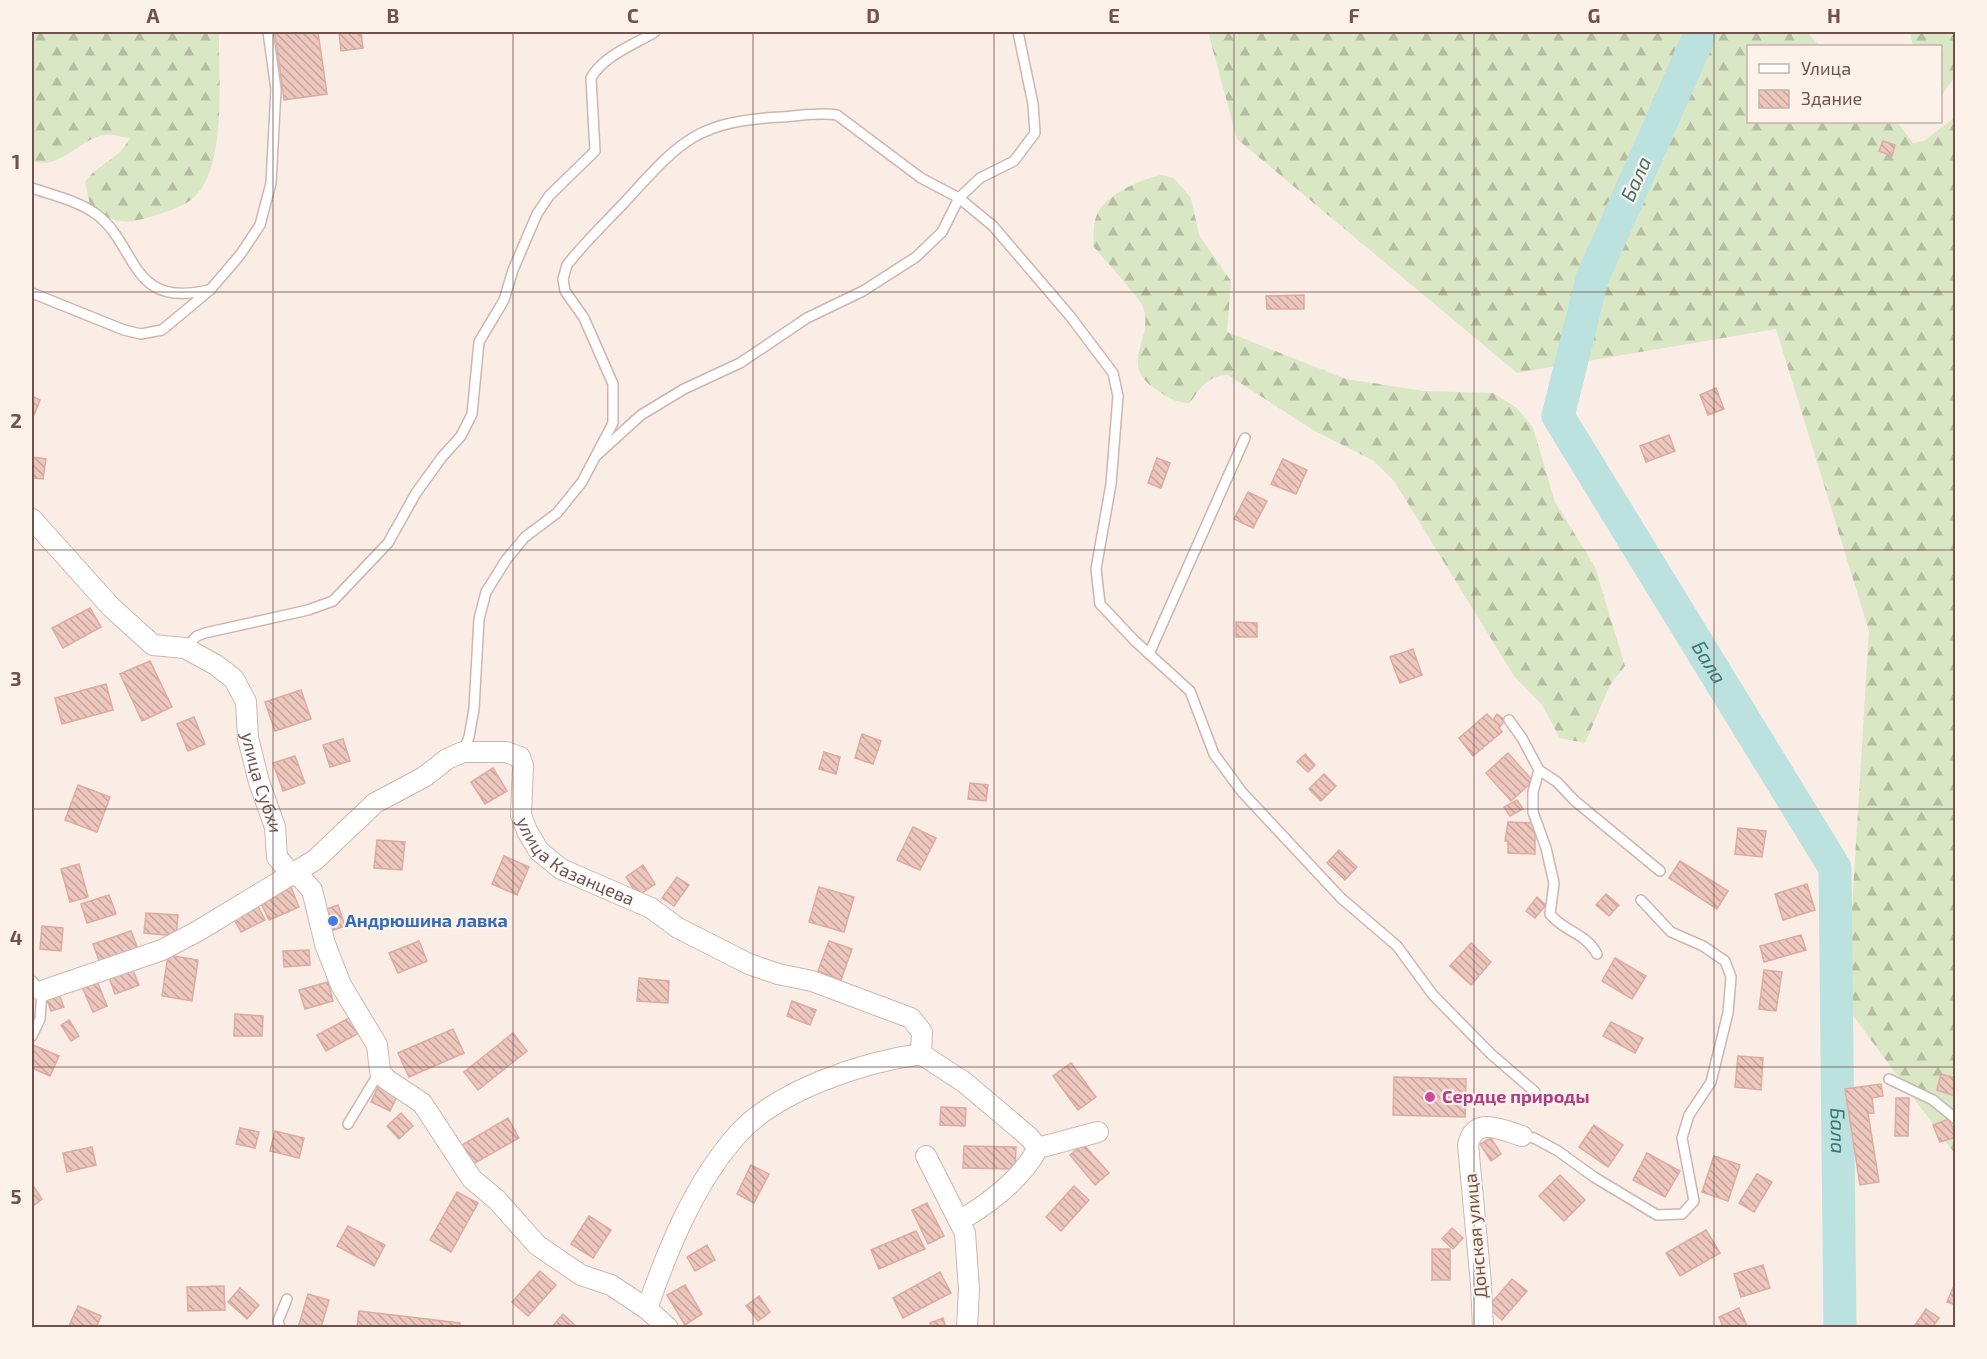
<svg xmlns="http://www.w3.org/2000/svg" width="1987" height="1359" font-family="'Exo 2',sans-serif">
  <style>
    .forest { fill: url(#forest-firs) }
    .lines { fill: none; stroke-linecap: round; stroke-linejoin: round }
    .river { stroke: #bbe2df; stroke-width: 33 }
    .building { fill: url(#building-back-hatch); stroke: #dfaba0; stroke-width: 1.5 }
    .lane-casing { stroke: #cdb6af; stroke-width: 12 }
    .street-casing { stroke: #cdb6af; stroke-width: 22 }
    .lane { stroke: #fff; stroke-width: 9 }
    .street { stroke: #fff; stroke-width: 20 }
    .grid { fill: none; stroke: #71514c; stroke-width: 1.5; stroke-opacity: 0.55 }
    .shop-dot { fill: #3f7fe0; stroke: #fdf2ea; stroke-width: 2 }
    .hotel-dot { fill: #d1479c; stroke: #fdf2ea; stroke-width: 2 }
    .labels { text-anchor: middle; stroke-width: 4.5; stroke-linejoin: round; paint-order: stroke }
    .street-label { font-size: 18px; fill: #71514c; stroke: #fdf2ea }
    .shop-label { font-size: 18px; font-weight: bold; fill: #366cbe; stroke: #fdf2ea; text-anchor: start }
    .hotel-label { font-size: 18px; font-weight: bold; fill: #b23c85; stroke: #fdf2ea; text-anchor: start }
    .water-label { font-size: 20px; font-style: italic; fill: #417572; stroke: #fdf2ea }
    .neatline { fill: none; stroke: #71514c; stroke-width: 2 }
    .grid-label { font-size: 20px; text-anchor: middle; font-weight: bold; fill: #71514c }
  </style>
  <defs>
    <pattern id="forest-firs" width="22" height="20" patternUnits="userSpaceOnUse" patternTransform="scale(1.5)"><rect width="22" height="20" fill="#dae7c4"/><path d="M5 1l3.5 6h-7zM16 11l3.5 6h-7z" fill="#b5bea1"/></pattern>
    <pattern id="building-back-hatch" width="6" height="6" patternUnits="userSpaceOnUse" patternTransform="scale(1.5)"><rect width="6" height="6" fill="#edc7be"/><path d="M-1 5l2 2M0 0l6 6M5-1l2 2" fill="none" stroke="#c4a49d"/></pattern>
  </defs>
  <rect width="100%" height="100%" fill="#faede5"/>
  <!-- forest -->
  <g class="forest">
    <path d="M32,32H219C218,76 229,170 191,200C180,208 165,212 153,216C124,225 114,224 90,205L85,182C97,164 122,158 129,138C121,137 112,134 105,135C82,137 60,171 32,161Z"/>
    <polygon points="1208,32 1807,32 1820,46 1748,46 1748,122 1897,122 1913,143 1924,141 1955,117 1955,1154 1846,1006 1869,631 1776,329 1517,373 1237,139"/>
    <polygon points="1910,32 1955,32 1955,77 1941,96 1940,46 1913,46"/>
    <path d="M1161,175L1174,178L1191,198L1199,235L1231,281L1227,332L1346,379L1424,391L1493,393L1517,408L1533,428L1555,502L1595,567L1625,666L1610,685L1585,743L1560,738L1542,705L1514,676L1394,481L1374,461L1313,430L1228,375C1207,376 1201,387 1190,403C1176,403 1169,398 1157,390C1116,364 1155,340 1143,307C1138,296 1103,258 1093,246C1094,237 1093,226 1096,217C1104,194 1140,180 1161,175Z"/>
  </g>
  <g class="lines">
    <!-- river -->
    <path class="river" id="s1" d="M1701,32L1592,279L1558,416L1835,868L1840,1328"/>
  </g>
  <!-- building -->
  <g class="building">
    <polygon points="318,32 327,94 284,100 275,33"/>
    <polygon points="339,32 361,32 363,48 341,51"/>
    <polygon points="1883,141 1895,145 1892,156 1879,151"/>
    <polygon points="1304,295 1304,309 1267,309 1266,296"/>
    <polygon points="1716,388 1724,409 1708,415 1700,395"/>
    <polygon points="32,396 40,400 32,420"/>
    <polygon points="1669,435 1675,451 1646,462 1640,446"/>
    <polygon points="32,457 46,459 43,479 32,478"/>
    <polygon points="1157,458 1170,463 1161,488 1148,483"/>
    <polygon points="1283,459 1307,470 1296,494 1271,484"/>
    <polygon points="1248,492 1267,501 1253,528 1234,519"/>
    <polygon points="90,608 101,627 63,648 52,628"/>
    <polygon points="1236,622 1257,623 1257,637 1236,637"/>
    <polygon points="1413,649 1422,675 1400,683 1390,657"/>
    <polygon points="150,661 172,707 142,721 120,674"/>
    <polygon points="106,684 113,710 62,724 55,698"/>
    <polygon points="301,690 311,719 275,731 265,702"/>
    <polygon points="1487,714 1493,720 1497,714 1505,720 1499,728 1502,732 1473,756 1459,738"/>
    <polygon points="194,717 205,744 188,751 177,724"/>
    <polygon points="862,734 881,741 873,764 855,758"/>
    <polygon points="343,739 350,761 330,767 323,745"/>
    <polygon points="824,752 840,757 836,774 819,769"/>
    <polygon points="1508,753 1533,781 1511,801 1486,773"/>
    <polygon points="1305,754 1315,765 1308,772 1297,762"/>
    <polygon points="295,756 305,783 283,791 273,763"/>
    <polygon points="493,768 507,791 485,804 471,782"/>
    <polygon points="1324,774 1336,786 1321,801 1309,789"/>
    <polygon points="970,783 988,785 986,801 968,799"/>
    <polygon points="78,785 110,797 97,832 65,820"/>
    <polygon points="1517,800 1523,809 1510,816 1504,807"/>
    <polygon points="1508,822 1535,823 1535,854 1508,853 1508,841 1505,841"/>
    <polygon points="913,827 936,838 920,870 897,860"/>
    <polygon points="1738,828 1766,831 1762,857 1735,854"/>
    <polygon points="377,840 405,842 402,870 374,868"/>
    <polygon points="1339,850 1357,867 1345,880 1327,863"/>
    <polygon points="504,856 529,867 517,895 492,884"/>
    <polygon points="1680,861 1728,891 1717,909 1669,878"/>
    <polygon points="79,864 88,897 70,902 61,869"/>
    <polygon points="643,865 655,884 638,896 626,877"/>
    <polygon points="677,877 689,885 674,906 662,898"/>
    <polygon points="1807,884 1815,910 1783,920 1775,894"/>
    <polygon points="291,887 299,907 269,920 260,901"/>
    <polygon points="819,887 854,897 844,932 809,922"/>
    <polygon points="1606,894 1619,905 1609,916 1596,905"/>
    <polygon points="109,895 116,914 87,923 81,904"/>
    <polygon points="1537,897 1546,905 1535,918 1526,911"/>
    <polygon points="338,905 345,926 331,931 324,910"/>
    <polygon points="258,906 265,920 241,932 234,919"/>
    <polygon points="146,913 178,915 176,936 144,933"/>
    <polygon points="42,926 63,928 61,951 40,949"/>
    <polygon points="131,931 138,949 100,963 93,944"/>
    <polygon points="1801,935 1806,950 1764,962 1760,946"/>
    <polygon points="419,941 427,961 398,973 389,953"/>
    <polygon points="829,941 852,949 841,980 818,971"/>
    <polygon points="1471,943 1491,962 1471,985 1450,966"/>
    <polygon points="309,950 310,965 284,967 283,951"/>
    <polygon points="168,955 198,960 192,1001 162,996"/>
    <polygon points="1615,958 1646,976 1632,999 1602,981"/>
    <polygon points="132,968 139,985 115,994 109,977"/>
    <polygon points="1764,970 1782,972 1776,1011 1759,1009"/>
    <polygon points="639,978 669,981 668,1003 637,1001"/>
    <polygon points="97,981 107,1006 93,1012 82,987"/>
    <polygon points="328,982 333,1001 305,1009 299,990"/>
    <polygon points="58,992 64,1007 51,1011 46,997"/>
    <polygon points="792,1001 816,1010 810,1025 787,1016"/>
    <polygon points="235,1014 263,1016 262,1036 234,1036"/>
    <polygon points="351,1017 359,1033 326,1051 317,1035"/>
    <polygon points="69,1020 79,1036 71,1041 61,1025"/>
    <polygon points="1611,1022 1643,1038 1635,1053 1603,1036"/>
    <polygon points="453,1029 464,1053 409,1077 398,1053"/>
    <polygon points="513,1033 527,1051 478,1090 464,1072"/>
    <polygon points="33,1045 59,1056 50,1076 32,1068"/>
    <polygon points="1738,1056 1763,1058 1761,1090 1735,1087"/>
    <polygon points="1071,1063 1096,1097 1078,1110 1053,1076"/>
    <polygon points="1941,1074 1956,1078 1955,1096 1937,1090"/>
    <polygon points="1394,1077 1466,1079 1465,1117 1393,1115"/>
    <polygon points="380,1083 399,1092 390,1111 371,1102"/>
    <polygon points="1881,1084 1883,1096 1872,1098 1874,1113 1868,1113 1879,1182 1860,1185 1845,1089"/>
    <polygon points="1896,1098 1909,1098 1908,1136 1895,1136"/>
    <polygon points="941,1107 966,1108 965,1126 940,1125"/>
    <polygon points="401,1113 413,1126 399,1139 387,1126"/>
    <polygon points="508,1118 519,1138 473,1164 462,1145"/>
    <polygon points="1949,1119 1956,1137 1940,1142 1933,1125"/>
    <polygon points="1594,1125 1623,1145 1608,1167 1579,1147"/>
    <polygon points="240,1128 259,1132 255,1148 236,1144"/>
    <polygon points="275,1131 304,1138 299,1158 270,1151"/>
    <polygon points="1491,1138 1501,1154 1491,1161 1480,1144"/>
    <polygon points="1083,1144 1109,1173 1095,1185 1070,1155"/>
    <polygon points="964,1146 1016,1147 1015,1169 963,1168"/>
    <polygon points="92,1147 96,1165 67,1172 63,1153"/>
    <polygon points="1647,1153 1680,1171 1665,1197 1633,1180"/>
    <polygon points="1714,1156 1740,1165 1728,1201 1702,1192"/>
    <polygon points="751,1165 769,1174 754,1203 737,1194"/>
    <polygon points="1757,1174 1772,1182 1754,1212 1739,1203"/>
    <polygon points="1560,1175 1585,1200 1564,1221 1539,1196"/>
    <polygon points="32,1184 42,1199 32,1207"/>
    <polygon points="1074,1186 1089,1200 1061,1231 1046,1217"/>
    <polygon points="457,1192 478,1203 451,1252 430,1240"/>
    <polygon points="927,1203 944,1236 928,1244 912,1210"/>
    <polygon points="589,1216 611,1230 593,1258 571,1244"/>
    <polygon points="348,1226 385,1245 374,1266 337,1246"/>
    <polygon points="1452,1228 1463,1238 1453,1249 1442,1239"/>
    <polygon points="1706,1230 1720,1253 1680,1276 1666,1253"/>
    <polygon points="916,1231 925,1249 879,1269 871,1250"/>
    <polygon points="707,1245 715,1260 695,1271 687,1257"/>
    <rect x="1432" y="1249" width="18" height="31"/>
    <polygon points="1763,1265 1770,1288 1741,1297 1734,1274"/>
    <polygon points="540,1271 556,1285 528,1316 512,1302"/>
    <polygon points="940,1272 951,1293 903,1318 893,1298"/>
    <polygon points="1512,1279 1527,1291 1502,1320 1488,1307"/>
    <polygon points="1955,1283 1956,1283 1956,1305 1947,1302"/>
    <polygon points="685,1285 702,1314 685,1325 667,1295"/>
    <polygon points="224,1286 225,1310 188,1311 187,1287"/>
    <polygon points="240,1288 259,1305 247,1319 228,1302"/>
    <polygon points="308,1294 329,1300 321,1328 298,1328"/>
    <polygon points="759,1296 770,1312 758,1321 746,1306"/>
    <polygon points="78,1306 101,1316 96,1328 68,1328"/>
    <polygon points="1739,1308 1748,1328 1724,1328 1719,1317"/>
    <polygon points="1926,1309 1939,1318 1932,1328 1913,1328"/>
    <polygon points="359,1311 460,1323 460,1328 357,1328"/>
    <polygon points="563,1314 578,1328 551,1328"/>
    <polygon points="943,1318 946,1328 932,1328 930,1323"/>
  </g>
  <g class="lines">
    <defs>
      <g id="lane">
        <path d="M32,188C52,195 78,201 96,214C138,245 129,309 208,290"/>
        <polyline points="32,293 124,330 141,334 162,330 210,290 240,255 260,225 271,183 276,89 268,32"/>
        <polyline points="597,455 641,415 684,389 740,363 807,318 863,291 916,257 942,232 959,198 980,178 1014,161 1035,133 1033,104 1018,32"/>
        <path d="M185,648L197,636L205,633L308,610L333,601L388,543L416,493L442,457L461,436L472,414L479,342L504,300L513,270L537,214L549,196L595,151L591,78C604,55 634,45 655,32"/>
        <polyline points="1149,654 1245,438"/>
        <path d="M1509,720L1522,738L1539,770L1533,792V812L1546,848L1554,883L1550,914C1564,932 1585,932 1597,954"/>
        <path d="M463,752L469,737L474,709L479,619L486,592L506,560L525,537L557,513L582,482L613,423V384L584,318L565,291L563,279L567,265C584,243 604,224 623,204C679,143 694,121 782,117C800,116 818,112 837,115L921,178L959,198L993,226L1070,316L1113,373L1118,396L1111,484L1096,569L1100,604L1135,641L1190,691L1214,754L1242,792L1341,898L1397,946L1433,995L1491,1054L1535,1092"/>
        <polyline points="1539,770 1557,782 1575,801 1660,871"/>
        <polyline points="32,981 42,991 40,1019 32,1036"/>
        <polyline points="1889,1079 1933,1100 1956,1119"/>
        <polyline points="348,1124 380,1071"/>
        <polyline points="1522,1136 1534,1138 1558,1151 1594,1177 1657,1215 1682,1214 1694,1201 1682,1138 1689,1115 1711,1082 1728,1013 1731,977 1725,961 1703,946 1671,932 1641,900"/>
        <polyline points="280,1328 278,1321 287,1299"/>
      </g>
      <g id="street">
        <path id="s2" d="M32,519L111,607L153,645L185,648L216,665L234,679L246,702L248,738L259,782L275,827L277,857L290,873L301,878L312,890L325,944L341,985L377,1045L380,1071L386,1079L422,1103L472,1179L497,1200L537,1245L581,1275L611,1285L647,1309L668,1328"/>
        <path id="s3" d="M42,991L162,950L198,931L315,860L375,803L424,777L447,759L463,752H506L520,757L523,766L521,815L527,831L539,851L561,869L651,908L678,928L749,964L778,974L812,981L911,1018L922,1032L921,1054"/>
        <polyline points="921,1054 964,1082 1029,1137 1038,1148"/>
        <polyline points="926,1156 965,1233 969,1289 967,1328"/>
        <path d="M961,1220C991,1202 1022,1179 1038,1148L1098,1132"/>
        <path d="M647,1309C668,1248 695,1182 738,1134C778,1090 863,1062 921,1054"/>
        <path d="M1483,1328L1481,1284L1468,1145C1475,1115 1502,1130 1522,1136"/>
      </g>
    </defs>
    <!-- lane casing -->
    <use href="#lane" class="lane-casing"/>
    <!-- street casing -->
    <use href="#street" class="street-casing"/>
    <!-- lane -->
    <use href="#lane" class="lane"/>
    <!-- street -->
    <use href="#street" class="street"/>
  </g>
  <!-- grid -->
  <path class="grid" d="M273,32V1328M513,32V1328M753,32V1328M994,32V1328M1234,32V1328M1474,32V1328M1714,32V1328M32,292H1956M32,550H1956M32,809H1956M32,1067H1956"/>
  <!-- markers -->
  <circle class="shop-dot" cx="333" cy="921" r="6"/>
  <circle class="hotel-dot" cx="1430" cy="1097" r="6"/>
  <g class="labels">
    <!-- street labels -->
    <g class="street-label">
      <text dy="6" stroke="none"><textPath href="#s2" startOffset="374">улица Субхи</textPath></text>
      <text dy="6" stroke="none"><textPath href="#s3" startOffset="681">улица Казанцева</textPath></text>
      <text transform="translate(1476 1236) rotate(-95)" y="6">Донская улица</text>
    </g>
    <!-- shop labels -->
    <g class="shop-label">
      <text x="345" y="927">Андрюшина лавка</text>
    </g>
    <!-- hotel labels -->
    <g class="hotel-label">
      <text x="1442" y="1103">Сердце природы</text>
    </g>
    <!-- water labels -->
    <g class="water-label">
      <text transform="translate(1636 179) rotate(-66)" y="7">Бала</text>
      <text dy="7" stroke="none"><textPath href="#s1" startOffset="700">Бала</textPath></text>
      <text dy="7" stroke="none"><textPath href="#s1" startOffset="1204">Бала</textPath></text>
    </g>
  </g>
  <!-- border -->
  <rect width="1987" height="1359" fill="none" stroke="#fdf2ea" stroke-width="66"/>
  <!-- legend -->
  <rect x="1747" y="45" width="195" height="78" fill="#fdf2ea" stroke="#c5b2ab" stroke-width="1.5"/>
  <rect x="1759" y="64" width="30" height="9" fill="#ffffff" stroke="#c5b2ab" stroke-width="1.5"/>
  <text x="1801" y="75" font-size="18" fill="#71514c">Улица</text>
  <rect x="1759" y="90" width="30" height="18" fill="url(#building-back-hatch)" stroke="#c5b2ab" stroke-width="1.5"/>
  <text x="1801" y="105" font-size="18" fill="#71514c">Здание</text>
  <rect x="33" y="33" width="1921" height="1293" class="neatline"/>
  <g class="grid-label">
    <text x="153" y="23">A</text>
    <text x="393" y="23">B</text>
    <text x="633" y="23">C</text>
    <text x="873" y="23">D</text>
    <text x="1114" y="23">E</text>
    <text x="1354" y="23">F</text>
    <text x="1594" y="23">G</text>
    <text x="1834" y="23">H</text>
    <text x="16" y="169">1</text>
    <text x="16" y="428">2</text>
    <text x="16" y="686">3</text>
    <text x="16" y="945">4</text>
    <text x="16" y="1204">5</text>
  </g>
</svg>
